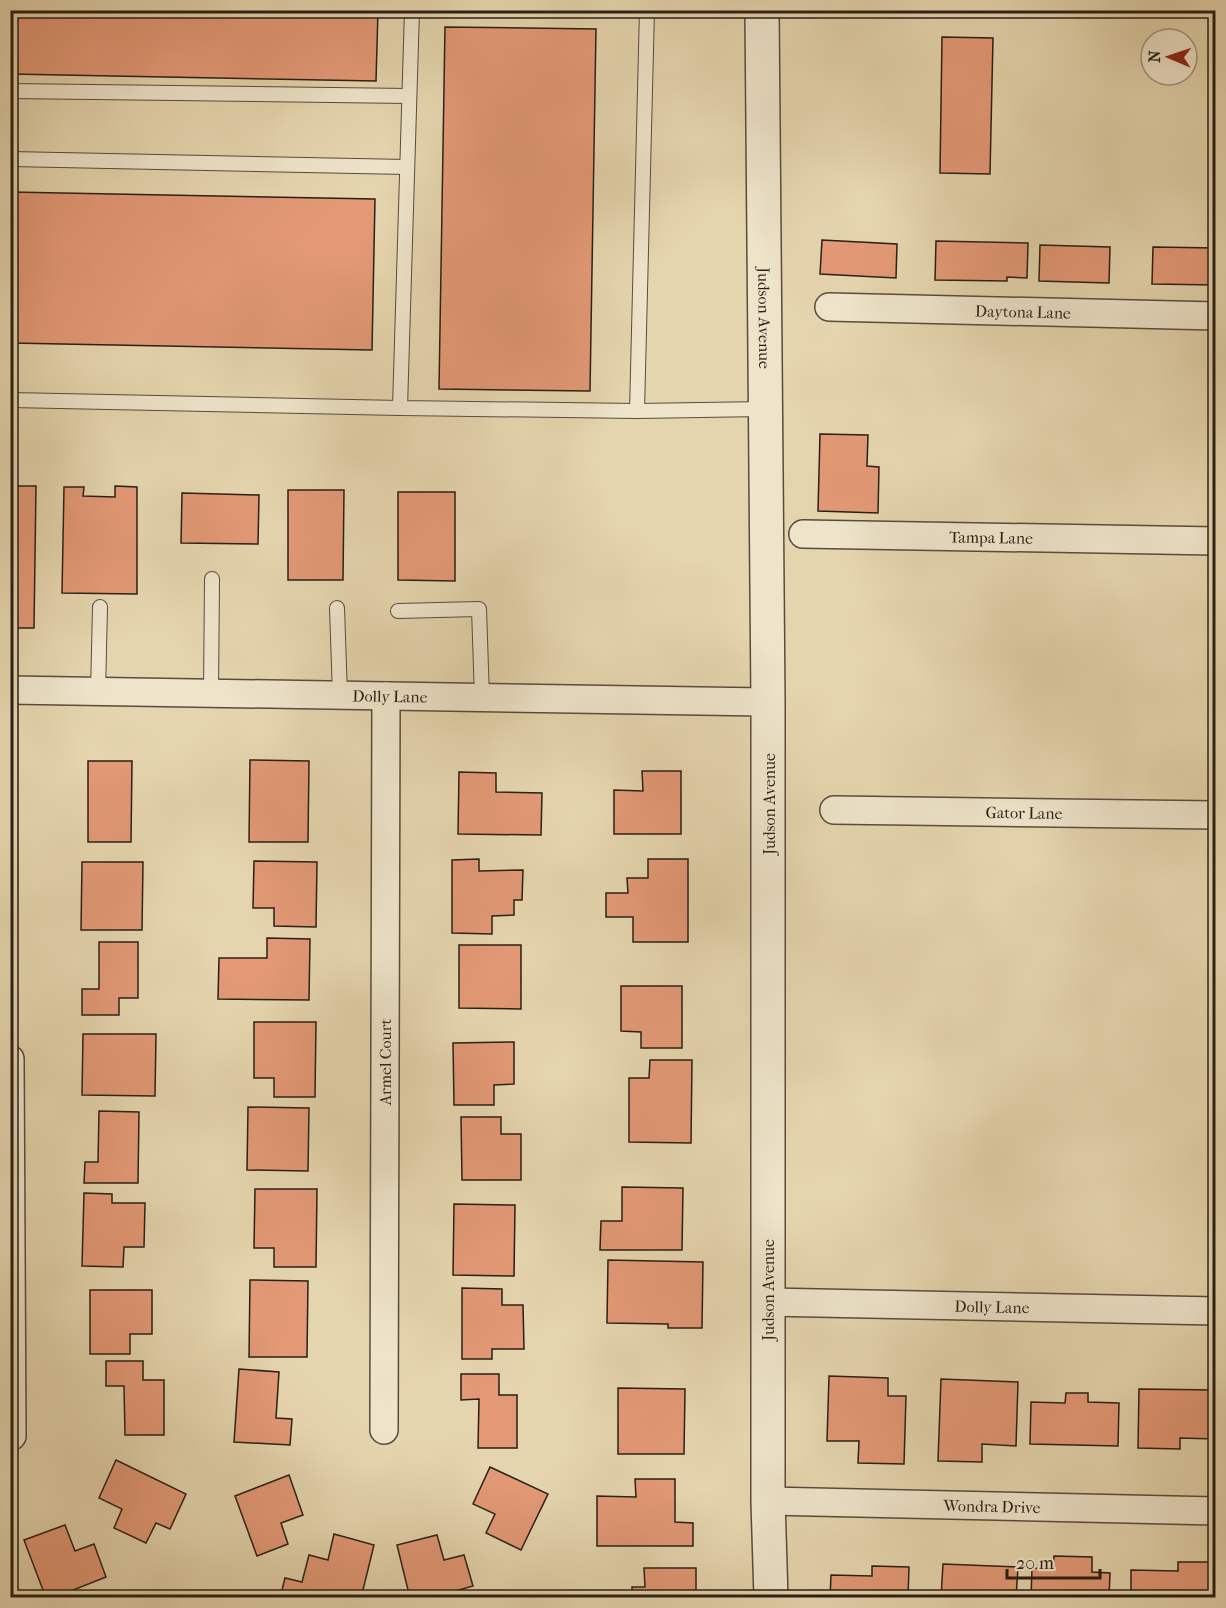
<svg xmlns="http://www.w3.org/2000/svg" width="1226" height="1608" font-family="'IM FELL French Canon',serif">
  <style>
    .building { fill: #e39976; stroke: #291f16; stroke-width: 1.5 }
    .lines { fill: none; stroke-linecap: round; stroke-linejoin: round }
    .service-casing { stroke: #584c3c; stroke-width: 16 }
    .minor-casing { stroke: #584c3c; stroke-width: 30 }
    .tertiary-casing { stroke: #584c3c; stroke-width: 36 }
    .service { stroke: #eee4ca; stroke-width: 14 }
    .minor { stroke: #eee4ca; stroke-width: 27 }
    .tertiary { stroke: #eee4ca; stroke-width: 33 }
    .labels { text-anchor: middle; stroke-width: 4.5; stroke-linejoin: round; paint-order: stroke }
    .street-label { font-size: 16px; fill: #291f16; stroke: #eee4ca }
  </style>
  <rect width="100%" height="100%" fill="#e5d5ae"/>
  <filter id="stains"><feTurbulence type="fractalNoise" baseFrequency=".00333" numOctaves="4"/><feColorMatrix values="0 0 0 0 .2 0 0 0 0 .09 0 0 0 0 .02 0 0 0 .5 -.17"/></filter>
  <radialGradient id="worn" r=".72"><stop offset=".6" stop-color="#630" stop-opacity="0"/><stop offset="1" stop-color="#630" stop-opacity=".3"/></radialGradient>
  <!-- building -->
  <g class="building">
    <polygon points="10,10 378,10 376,81 10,74"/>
    <polygon points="445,27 596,29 590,391 439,389"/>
    <polygon points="942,37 993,38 990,174 940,173"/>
    <polygon points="10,192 375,199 372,350 10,343"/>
    <polygon points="822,240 897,244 896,278 820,274"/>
    <polygon points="936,241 1028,243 1027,278 1007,277 1007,281 935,280"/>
    <polygon points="1040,245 1110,247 1109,283 1039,281"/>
    <polygon points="1153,247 1216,248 1216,285 1152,284"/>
    <polygon points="820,434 868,435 867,466 879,467 878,513 818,511"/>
    <polygon points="10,486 36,486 34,628 10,628"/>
    <polygon points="115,486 137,487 137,594 62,593 64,487 84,487 83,496 115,497"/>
    <polygon points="288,490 344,490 343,580 288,580"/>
    <polygon points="398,492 455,492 455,581 398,580"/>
    <polygon points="182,493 259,495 258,544 181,543"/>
    <polygon points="250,760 309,761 308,842 249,842"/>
    <polygon points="88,761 132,761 131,842 88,842"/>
    <polygon points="642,771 681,771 681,834 614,834 614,790 643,791"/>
    <polygon points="459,772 496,773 496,792 542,793 541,835 458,834"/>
    <polygon points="479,859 479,871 523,870 522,900 514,900 514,915 492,916 492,934 452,933 452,860"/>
    <polygon points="648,859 688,859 688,942 633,942 633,917 606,917 606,893 628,893 627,878 648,878"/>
    <polygon points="254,861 317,862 316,927 274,926 274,908 253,908"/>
    <polygon points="82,862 143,862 142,930 81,930"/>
    <polygon points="267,938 310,939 309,1000 218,999 219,958 267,958"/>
    <polygon points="99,942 138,942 138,998 119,998 119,1015 82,1015 82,989 99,989"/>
    <polygon points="459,945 521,945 521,1009 459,1008"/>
    <polygon points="621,986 682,986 682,1048 641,1048 641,1032 621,1031"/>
    <polygon points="254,1022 316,1022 315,1097 274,1097 274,1078 254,1078"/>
    <polygon points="83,1034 156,1034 155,1096 82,1095"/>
    <polygon points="514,1042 514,1084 494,1085 494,1105 454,1105 453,1043"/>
    <polygon points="650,1060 692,1060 691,1143 629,1142 629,1078 649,1078"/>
    <polygon points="248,1107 309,1108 308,1171 247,1170"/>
    <polygon points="99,1111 139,1112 138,1183 84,1183 85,1162 98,1162"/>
    <polygon points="461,1117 501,1117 501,1134 521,1134 521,1180 462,1180"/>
    <polygon points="622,1187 683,1188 682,1250 600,1250 601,1221 622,1221"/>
    <polygon points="255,1189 317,1189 316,1267 274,1267 274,1248 254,1248"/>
    <polygon points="84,1193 112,1194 112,1203 145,1203 144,1247 124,1247 123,1267 82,1266"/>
    <polygon points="454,1204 515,1205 514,1276 453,1275"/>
    <polygon points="608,1260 703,1262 702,1328 668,1328 668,1324 607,1323"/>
    <polygon points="250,1280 308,1281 307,1357 249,1357"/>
    <polygon points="462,1288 502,1289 502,1305 523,1305 524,1349 492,1349 492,1359 462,1359"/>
    <polygon points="90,1290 152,1290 152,1334 130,1334 130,1354 90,1354"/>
    <polygon points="106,1361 143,1361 143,1380 164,1380 164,1435 125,1435 124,1386 106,1386"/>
    <polygon points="239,1369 279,1372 276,1418 292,1419 290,1445 234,1442"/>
    <polygon points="461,1374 499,1374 499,1395 517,1395 517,1448 478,1448 479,1399 461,1400"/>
    <polygon points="829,1376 888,1378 888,1396 906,1396 904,1464 858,1463 859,1441 827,1441"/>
    <polygon points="941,1379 1018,1382 1016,1446 982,1444 982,1462 938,1461"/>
    <polygon points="618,1388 685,1389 684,1454 618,1454"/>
    <polygon points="1139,1389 1216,1390 1216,1439 1180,1438 1180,1449 1138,1448"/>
    <polygon points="1066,1393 1088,1393 1088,1402 1119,1403 1118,1446 1030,1444 1031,1402 1065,1403"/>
    <polygon points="116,1460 186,1494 170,1529 156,1523 146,1543 114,1528 122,1509 99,1498"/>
    <polygon points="490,1467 548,1494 521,1550 486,1533 495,1514 473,1504"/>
    <polygon points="289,1475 303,1515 281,1523 288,1544 257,1556 235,1496"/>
    <polygon points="635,1479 675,1479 675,1522 693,1523 693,1546 597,1546 597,1496 636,1497"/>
    <polygon points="65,1525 75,1551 94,1544 106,1577 53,1598 46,1598 24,1540"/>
    <polygon points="334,1534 374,1545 361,1598 280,1598 285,1578 302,1582 309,1555 328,1560"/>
    <polygon points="437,1535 444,1560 464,1555 473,1586 455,1591 457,1598 410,1598 397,1545"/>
    <polygon points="1054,1556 1092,1557 1092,1572 1110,1573 1109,1598 1031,1598 1032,1568 1053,1569"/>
    <polygon points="1178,1562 1210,1562 1209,1598 1131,1598 1131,1570 1178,1571"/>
    <polygon points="943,1564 1018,1567 1016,1598 941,1598"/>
    <polygon points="872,1566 909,1567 908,1598 830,1598 831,1575 872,1576"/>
    <polygon points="644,1568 696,1568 696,1598 632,1598 632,1587 645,1587"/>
  </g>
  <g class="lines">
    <defs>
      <g id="service">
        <polyline points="412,10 400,408 637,411"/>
        <polyline points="647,10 637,411 766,409"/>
        <polyline points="10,91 409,96"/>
        <polyline points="10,159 407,167"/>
        <polyline points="10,400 400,408"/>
        <polyline points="337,608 340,695"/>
        <polyline points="398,611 479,609 482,698"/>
        <polyline points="98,692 100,607"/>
        <polyline points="211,694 212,579"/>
      </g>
      <g id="minor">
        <path id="s1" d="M829,307L1216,316"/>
        <path id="s2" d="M803,534L1216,541"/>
        <path id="s3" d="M10,690L768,702"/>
        <path id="s4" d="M834,810L1216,815"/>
        <polyline points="10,1059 12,1436"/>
        <path id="s5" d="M768,1302L1216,1311"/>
        <path id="s6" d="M384,1430L386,696"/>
        <path id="s7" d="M768,1501L1216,1511"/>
      </g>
      <g id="tertiary">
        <path id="s8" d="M762,10L768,702V1501L771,1598"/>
      </g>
    </defs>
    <!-- service casing -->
    <use href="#service" class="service-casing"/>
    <!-- minor casing -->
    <use href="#minor" class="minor-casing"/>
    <!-- tertiary casing -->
    <use href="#tertiary" class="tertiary-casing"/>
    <!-- service -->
    <use href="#service" class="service"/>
    <!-- minor -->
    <use href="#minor" class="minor"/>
    <!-- tertiary -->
    <use href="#tertiary" class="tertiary"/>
  </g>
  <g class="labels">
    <!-- street labels -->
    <g class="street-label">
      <text dy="6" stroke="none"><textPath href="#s1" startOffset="194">Daytona Lane</textPath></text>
      <text dy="6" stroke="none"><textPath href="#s8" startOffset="308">Judson Avenue</textPath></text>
      <text dy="6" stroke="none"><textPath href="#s2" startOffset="188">Tampa Lane</textPath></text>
      <text dy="6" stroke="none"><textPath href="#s3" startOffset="380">Dolly Lane</textPath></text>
      <text transform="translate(769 804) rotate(-90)" y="6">Judson Avenue</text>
      <text dy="6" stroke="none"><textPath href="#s4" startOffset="190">Gator Lane</textPath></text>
      <text dy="6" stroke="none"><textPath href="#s6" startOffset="368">Armel Court</textPath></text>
      <text transform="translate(768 1290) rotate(-90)" y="6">Judson Avenue</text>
      <text dy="6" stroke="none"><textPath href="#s5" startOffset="224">Dolly Lane</textPath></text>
      <text dy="6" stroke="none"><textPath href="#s7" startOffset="224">Wondra Drive</textPath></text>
    </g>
  </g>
  <!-- margin -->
  <rect width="1226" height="1608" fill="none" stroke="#e5d5ae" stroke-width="36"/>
  <rect x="12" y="12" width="1202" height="1584" fill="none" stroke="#291f16" stroke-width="3"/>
  <rect x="18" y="18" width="1190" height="1572" fill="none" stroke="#291f16" stroke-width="1.5"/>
  <!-- north arrow -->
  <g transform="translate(1169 57) rotate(272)"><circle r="28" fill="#eee4ca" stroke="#9f9582" stroke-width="1.5"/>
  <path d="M0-4.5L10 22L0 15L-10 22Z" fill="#8f2418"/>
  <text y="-9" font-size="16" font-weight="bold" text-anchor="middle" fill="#291f16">N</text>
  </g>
  <!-- scale -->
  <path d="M1007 1569v9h93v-9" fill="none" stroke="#291f16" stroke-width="3"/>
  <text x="1016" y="1569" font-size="18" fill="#291f16" stroke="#eee4ca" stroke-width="4.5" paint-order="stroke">20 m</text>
  <rect width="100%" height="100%" filter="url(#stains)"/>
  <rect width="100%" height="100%" fill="url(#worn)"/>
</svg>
